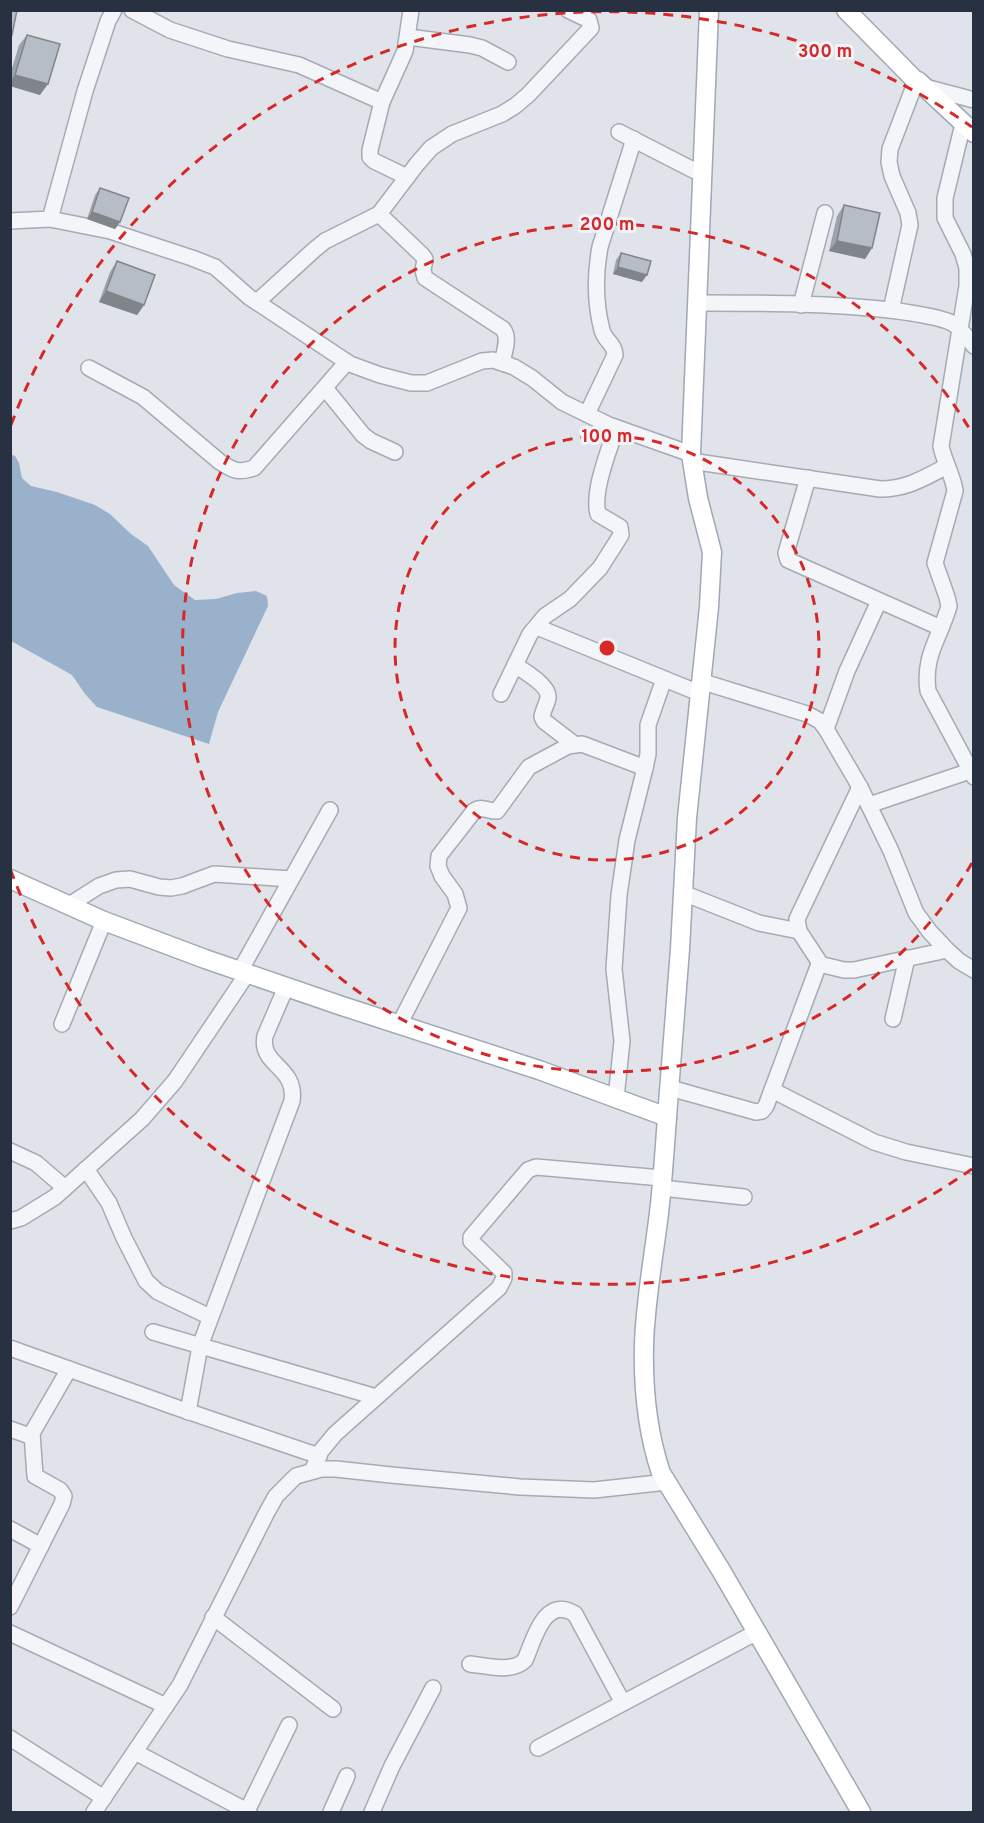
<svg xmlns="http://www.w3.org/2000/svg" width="984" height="1823" font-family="Overpass,sans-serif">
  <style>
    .water { fill: #9ab1cb }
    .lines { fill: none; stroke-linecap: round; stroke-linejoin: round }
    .minor-casing { stroke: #a5abb4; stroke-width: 18 }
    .major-casing { stroke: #9fa8b6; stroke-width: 21 }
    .minor { stroke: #f3f5f8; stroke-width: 15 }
    .major { stroke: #fff; stroke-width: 18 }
    .wall { fill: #9da3ab }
    .shaded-wall { fill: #80848b }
    .building { fill: #b7bdc7; stroke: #80848b; stroke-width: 1.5 }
    .ring { fill: none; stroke: #d62828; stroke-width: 3; stroke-dasharray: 10 8 }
    .centre { fill: #d62828; stroke: #f0f3f7; stroke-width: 3 }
    .ring-label { font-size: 18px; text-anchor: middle; font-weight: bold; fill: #d62828; stroke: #f0f3f7; stroke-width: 6; stroke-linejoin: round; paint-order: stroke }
  </style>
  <rect width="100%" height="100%" fill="#e0e4ea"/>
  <!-- water -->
  <polygon class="water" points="10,454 15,456 19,463 22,478 31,486 57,492 95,505 110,514 131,534 148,546 174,585 195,600 216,599 237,593 256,591 267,596 268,606 218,712 209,744 97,707 85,694 72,675 11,641"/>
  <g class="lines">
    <defs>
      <g id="minor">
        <polyline points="132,10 170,30 228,49 299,65 382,102"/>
        <polyline points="408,37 470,45 482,48 508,62"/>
        <polyline points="925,87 974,100"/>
        <path d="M963,124L945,198V218L963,254L967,268V286L941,446C944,462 953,475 955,491L935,563L947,597L949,606C940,638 923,655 928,691L974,777"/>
        <polyline points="619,132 703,175"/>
        <polyline points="407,177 374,161 370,157 370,150 382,102 405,51 411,10"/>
        <path d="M379,214L422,255L425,259L423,270L425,278L503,329C510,338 504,352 502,363"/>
        <polyline points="50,219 110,231 192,258 215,267 249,297 350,364 380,375 411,383 427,383 482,361 493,360 514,367 532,378 562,402 609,425 691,454"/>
        <polyline points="10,221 50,219 85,91 108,21 114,10"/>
        <polyline points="257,302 314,250 325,241 379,214 417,164 431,148 452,134 502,114 515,106 528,95 591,28 589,20 568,10"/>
        <path d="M697,303C764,303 832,303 898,311C915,314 937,316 952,323C961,328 968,338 974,346"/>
        <polyline points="801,305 825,213"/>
        <polyline points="891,310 910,225 908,213 892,176 889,162 890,149 916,81"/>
        <path d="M89,368L143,397L220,462C234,471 238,473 254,468L347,362"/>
        <polyline points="325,388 363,435 371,441 395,452"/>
        <path d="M587,414L615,355C615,344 604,340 602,330C595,303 595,274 600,247L634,139"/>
        <path d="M691,461L880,489C907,489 924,478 947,466"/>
        <polyline points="808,478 786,553 788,560 941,628"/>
        <polyline points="537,627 699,693"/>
        <path d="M515,665C524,671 550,686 548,698C547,704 543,710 542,717L544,721L574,744"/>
        <polyline points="700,681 807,714 820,721 826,729 860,787 891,851 916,913 930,932 947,950 959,961 974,970"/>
        <path d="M501,694L530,634L545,616L570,599L600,568L621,535L620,527L598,514C592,491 609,451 616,428"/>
        <polyline points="826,729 847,671 879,601"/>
        <polyline points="869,805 970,771"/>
        <polyline points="683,893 759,923 799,931"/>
        <polyline points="69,905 99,886 116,880 130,879 159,887 171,888 182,886 214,874 291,879"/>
        <polyline points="819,964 844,970 854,970 947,950"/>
        <polyline points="240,971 330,810"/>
        <polyline points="893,1019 907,958"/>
        <polyline points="62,1024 104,921"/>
        <path d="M399,1025L459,908L455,894L442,876L438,866L439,856L474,811C482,805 489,812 497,811L529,767L568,746L582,744L645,768"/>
        <polyline points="670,1088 756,1112 762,1111 766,1106 819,964 818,960 799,931 797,919 860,787"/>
        <polyline points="772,1090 874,1142 906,1152 974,1166"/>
        <polyline points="616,1098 622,1041 614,969 619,895 627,840 645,768 648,754 648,725 664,679"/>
        <polyline points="10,1151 36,1163 65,1188"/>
        <polyline points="86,1169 109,1203 124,1238 146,1281 158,1292 210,1317"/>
        <polyline points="662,1188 744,1197"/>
        <polyline points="10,1221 21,1218 55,1197 142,1119 175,1081 247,974"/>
        <polyline points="153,1332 376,1397"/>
        <polyline points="10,1348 175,1407 319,1456"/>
        <path d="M188,1412L200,1346L292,1101C297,1066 259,1066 265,1036L286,987"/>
        <polyline points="10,1429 27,1435 32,1433 69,1369"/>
        <polyline points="312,1471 321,1451 335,1434 499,1288 504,1278 504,1273 471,1241 471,1237 528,1170 536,1167 662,1178"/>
        <polyline points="10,1529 41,1546"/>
        <polyline points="10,1607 62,1504 64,1496 60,1490 35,1476 32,1433"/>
        <polyline points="213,1617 333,1709"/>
        <polyline points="10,1633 166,1706"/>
        <path d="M470,1664C486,1666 513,1673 525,1660C534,1640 544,1595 575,1614L623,1703"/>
        <polyline points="10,1738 104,1798"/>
        <polyline points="538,1748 757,1632"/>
        <polyline points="135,1752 249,1812"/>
        <polyline points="247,1811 289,1725"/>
        <polyline points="94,1812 180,1685 267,1512 276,1496 296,1476 321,1469 336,1469 391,1475 520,1487 594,1490 667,1482"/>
        <polyline points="331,1812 347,1776"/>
        <polyline points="372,1812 392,1766 433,1688"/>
      </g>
      <g id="major">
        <polyline points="846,10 916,81 918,81 974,133"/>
        <path d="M10,879L104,921L205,959L342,1006L539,1070L667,1117C665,1146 663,1175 660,1204C655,1251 645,1299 644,1346C643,1388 648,1434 661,1473L722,1572L861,1812"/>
        <polyline points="667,1117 680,949 687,818 709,607 712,552 698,498 691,454 709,10"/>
      </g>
    </defs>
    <!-- minor casing -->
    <use href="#minor" class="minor-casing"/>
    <!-- major casing -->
    <use href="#major" class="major-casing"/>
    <!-- minor -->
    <use href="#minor" class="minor"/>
    <!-- major -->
    <use href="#major" class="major"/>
  </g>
  <!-- wall -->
  <g class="wall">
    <polygon points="27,35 40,95 10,86 10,75 19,45"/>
    <polygon points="100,188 120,222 115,229 87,219 95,195"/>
    <polygon points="844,205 872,248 865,259 829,251 837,216"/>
    <polygon points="621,253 642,282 613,274 616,260"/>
    <polygon points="117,261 144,305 137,315 99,302 110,272"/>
  </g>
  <!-- shaded-wall -->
  <g class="shaded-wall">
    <polygon points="15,75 48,84 40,95 10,86 10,81"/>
    <polygon points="92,212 120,222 115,229 87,219"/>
    <polygon points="837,241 872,248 865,259 829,251"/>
    <polygon points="618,267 647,275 642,282 613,274"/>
    <polygon points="106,291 144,305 137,315 99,302"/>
  </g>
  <!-- building -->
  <g class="building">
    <polygon points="10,10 17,10 12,35 10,35"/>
    <polygon points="27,35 60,44 48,84 15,75"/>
    <polygon points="100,188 129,198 120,222 92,212"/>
    <polygon points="844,205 880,213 872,248 837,241"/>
    <polygon points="621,253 651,261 647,275 618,267"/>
    <polygon points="117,261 155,275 144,305 106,291"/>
  </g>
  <!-- distance rings -->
  <g class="ring">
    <circle cx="607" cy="648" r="212"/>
    <path d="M972 863A424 424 0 1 1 972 433"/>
    <path d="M972 1169A636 636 0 0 1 11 871M11 425A636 636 0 0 1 972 127"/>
  </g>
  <circle cx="607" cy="648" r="9" class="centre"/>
  <g class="ring-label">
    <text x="825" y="57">300 m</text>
    <text x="607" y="230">200 m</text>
    <text x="607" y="442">100 m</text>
  </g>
  <!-- border -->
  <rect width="984" height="1823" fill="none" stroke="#283142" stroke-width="24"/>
</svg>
